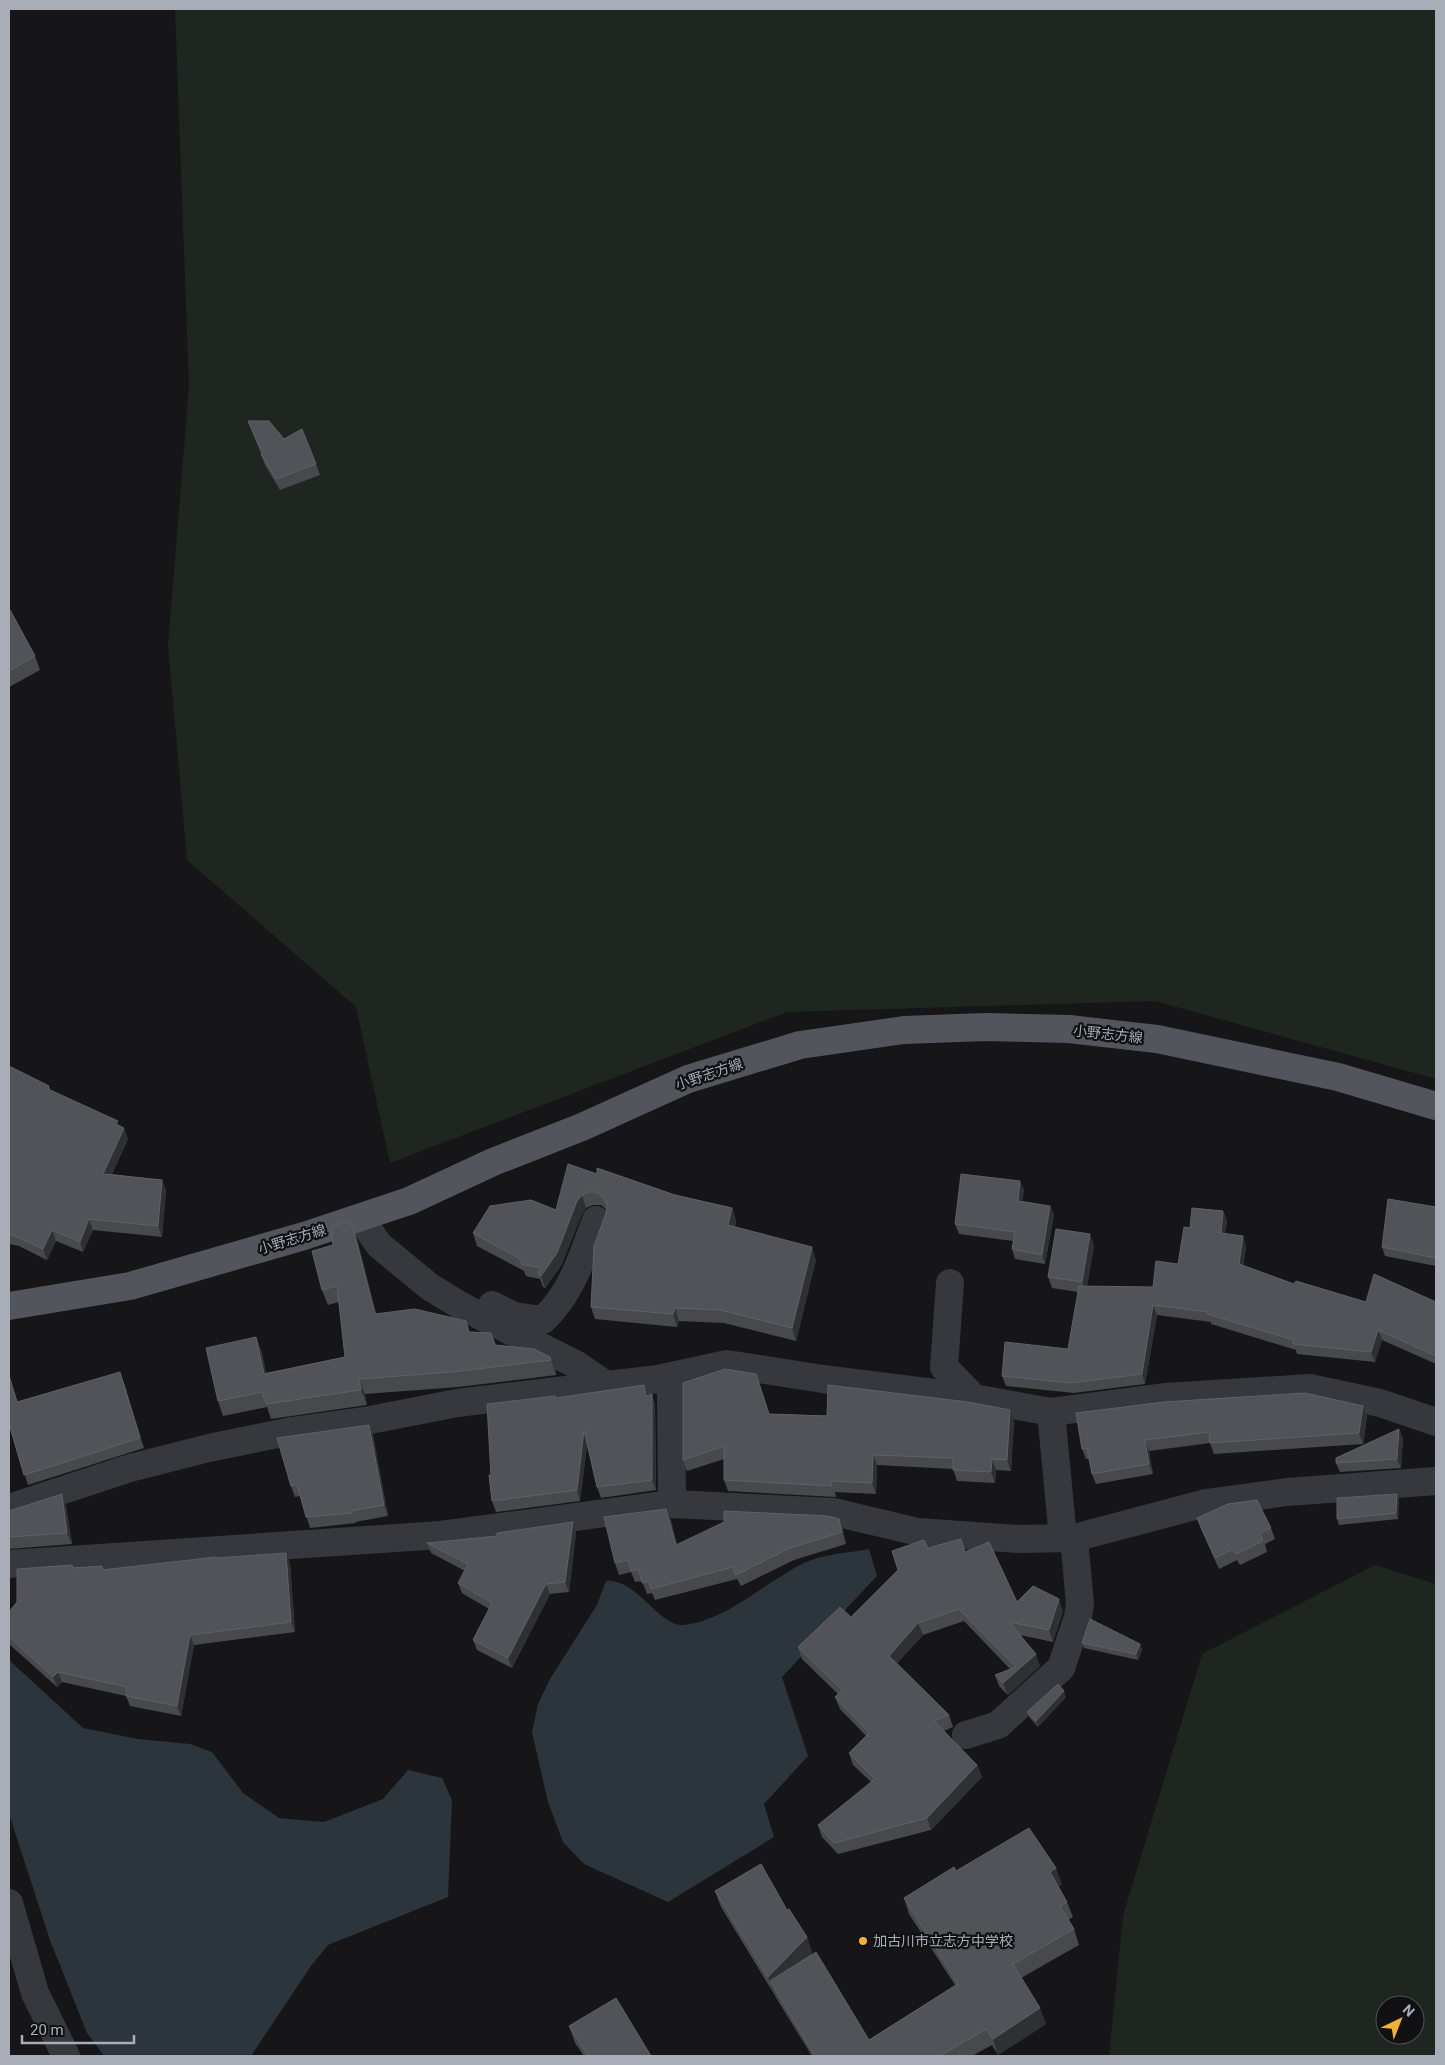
<svg xmlns="http://www.w3.org/2000/svg" width="1445" height="2065" font-family="Roboto,'Noto Sans JP',sans-serif">
  <style>
    .green { fill: #1e261f; fill-rule: evenodd }
    .water { fill: #2c353c }
    .lines { fill: none; stroke-linecap: round; stroke-linejoin: round }
    .minor { stroke: #37383d; stroke-width: 28 }
    .major { stroke: #53555c; stroke-width: 28 }
    .wall { fill: #47494d }
    .shaded-wall { fill: #2f3033 }
    .building { fill: #525359; stroke: #5f6168 }
    .poi-dot { fill: #f2b134; stroke: #111113; stroke-width: 2 }
    .labels { text-anchor: middle; stroke-width: 4.5; stroke-linejoin: round; paint-order: stroke }
    .street-label { font-size: 14px; fill: #a8adb8; stroke: #111113 }
    .poi-label { font-size: 14px; fill: #a8adb8; stroke: #111113; text-anchor: start }
  </style>
  <rect width="100%" height="100%" fill="#161618"/>
  <!-- green -->
  <g class="green">
    <polygon points="175,9 1436,9 1436,1079 1155,1001 787,1012 390,1163 356,1007 187,860 168,645 189,386"/>
    <path d="M1375,1565L1436,1584V2056H1109L1123,1916L1202,1654ZM1385,2005H1415V2035H1385Z"/>
  </g>
  <!-- water -->
  <g class="water">
    <path d="M869,1549L877,1576L782,1677L808,1756L764,1804L774,1837L668,1902L584,1864L563,1842L548,1802L532,1732L538,1704L550,1679L597,1605L606,1581C637,1578 659,1627 683,1625C726,1621 764,1583 802,1564C821,1554 848,1553 869,1549Z"/>
    <polygon points="9,1660 83,1728 138,1739 190,1744 212,1752 243,1793 279,1818 324,1822 383,1799 408,1770 442,1778 452,1800 448,1897 328,1945 311,1966 251,2056 104,2056 87,2033 50,1940 9,1814"/>
  </g>
  <g class="lines">
    <!-- minor -->
    <g class="minor">
      <polyline points="360,1218 379,1245 430,1287 463,1307 577,1365 606,1385"/>
      <polyline points="950,1283 944,1367 974,1398"/>
      <path d="M492,1305L514,1316L543,1320C573,1291 582,1257 596,1220"/>
      <polyline points="1051,1412 1063,1538"/>
      <polyline points="672,1504 671,1392 676,1375"/>
      <polyline points="9,1508 130,1468 209,1448 292,1431 370,1420 457,1403 658,1379 727,1364 823,1379 974,1398 1051,1412 1166,1397 1310,1388 1380,1403 1436,1422"/>
      <polyline points="9,1564 441,1535 672,1504 834,1512 918,1532 1019,1539 1074,1538 1206,1503 1287,1492 1436,1481"/>
      <polyline points="966,1735 998,1725 1061,1668 1078,1617 1080,1604 1074,1538"/>
      <polyline points="9,1903 35,1993 66,2056"/>
    </g>
    <!-- major -->
    <polyline class="major" points="9,1306 130,1286 304,1236 409,1201 493,1162 582,1127 688,1079 800,1045 904,1030 986,1027 1069,1029 1157,1039 1338,1077 1436,1106"/>
  </g>
  <!-- wall -->
  <g class="wall">
    <polygon points="248,421 316,464 320,475 280,490 265,465 261,454 261,453"/>
    <polygon points="9,608 35,656 40,670 9,687"/>
    <polygon points="9,1066 49,1086 50,1090 119,1126 128,1139 112,1174 162,1180 166,1191 162,1237 93,1230 83,1252 56,1241 47,1260 19,1246 9,1244"/>
    <polygon points="597,1174 675,1195 732,1208 736,1221 735,1227 816,1260 796,1341 724,1323 679,1321 677,1327 595,1319 591,1307 606,1209 601,1205 593,1205 586,1208 582,1214 561,1266 545,1288 543,1287 540,1279 526,1276 524,1271 477,1246 473,1233 556,1210"/>
    <polygon points="1024,1190 1022,1201 1050,1206 1054,1215 1045,1264 1015,1259 1012,1249 1013,1241 959,1234 955,1224"/>
    <polygon points="1436,1207 1436,1266 1385,1256 1382,1247"/>
    <polygon points="1223,1211 1227,1221 1225,1233 1246,1246 1243,1266 1294,1284 1366,1302 1436,1302 1436,1364 1382,1340 1375,1362 1297,1354 1296,1350 1211,1324 1211,1322 1157,1315 1145,1384 1074,1393 1006,1386 1002,1376 1068,1349 1078,1292 1052,1288 1048,1277 1094,1245 1087,1286 1153,1287 1178,1264 1190,1228"/>
    <polygon points="353,1228 358,1243 376,1313 470,1332 491,1333 496,1345 550,1357 556,1372 556,1375 458,1387 365,1394 367,1405 271,1419 267,1407 223,1416 218,1401 256,1337 262,1353 266,1373 345,1357 339,1302 328,1305 322,1290 333,1245"/>
    <polygon points="9,1373 17,1402 124,1383 144,1448 28,1485 9,1424"/>
    <polygon points="652,1394 655,1405 656,1490 601,1498 597,1487 587,1444 580,1501 496,1512 492,1501 491,1475 556,1398 647,1396"/>
    <polygon points="1363,1406 1367,1417 1363,1444 1214,1454 1210,1443 1149,1451 1153,1474 1096,1484 1092,1474 1089,1459 1086,1459 1082,1449"/>
    <polygon points="770,1414 1014,1421 1011,1471 996,1470 995,1483 957,1481 953,1469 877,1465 876,1494 835,1492 836,1497 728,1491 724,1480 724,1459 687,1471 683,1460"/>
    <polygon points="369,1425 373,1435 388,1516 355,1522 356,1523 310,1528 300,1496 295,1497 291,1486"/>
    <polygon points="1399,1429 1403,1438 1401,1468 1340,1472 1336,1463"/>
    <polygon points="62,1494 66,1506 72,1544 9,1549 9,1511"/>
    <polygon points="1399,1499 1398,1519 1339,1525 1337,1519"/>
    <polygon points="1197,1518 1271,1528 1275,1539 1265,1544 1267,1552 1240,1565 1237,1560 1219,1569 1201,1529"/>
    <polygon points="839,1519 843,1530 846,1544 794,1560 741,1586 737,1579 655,1600 652,1593 647,1594 642,1581 635,1582 631,1572 619,1575 615,1563 671,1520 677,1545"/>
    <polygon points="573,1522 576,1533 569,1592 550,1594 512,1668 477,1650 473,1640 489,1609 462,1593 458,1583 465,1571 431,1553 427,1543 497,1536"/>
    <polygon points="928,1548 965,1552 1017,1602 1063,1611 1053,1642 1020,1635 1040,1666 1008,1695 999,1686 995,1675 1010,1669 964,1621 923,1635 897,1663 949,1715 953,1727 944,1731 977,1765 982,1777 931,1830 838,1854 822,1837 818,1825 871,1782 853,1765 849,1753 866,1736 840,1709 835,1697 838,1694 802,1659 798,1647 851,1617"/>
    <polygon points="217,1558 290,1563 295,1632 194,1645 181,1716 130,1706 126,1696 62,1682 57,1687 9,1644 9,1612 17,1602 73,1568 102,1566 103,1570"/>
    <polygon points="1082,1643 1140,1644 1142,1650 1138,1660 1084,1648"/>
    <polygon points="1066,1697 1038,1727 1030,1718 1027,1712"/>
    <polygon points="956,1871 1062,1884 1058,1886 1067,1902 1073,1917 1068,1920 1074,1929 1079,1945 1021,1978 1046,2024 998,2055 992,2045 972,2056 812,2056 775,1996 774,1993 774,1994 721,1907 715,1891 787,1910 807,1937 812,1953 810,1956 869,2040 955,1985 909,1914 904,1898"/>
    <polygon points="569,2026 651,2056 584,2056 575,2043"/>
  </g>
  <!-- shaded-wall -->
  <g class="shaded-wall">
    <polygon points="124,1128 128,1139 107,1184 103,1174"/>
    <polygon points="162,1180 166,1191 162,1237 158,1226"/>
    <polygon points="1020,1181 1024,1190 1021,1210 1018,1201"/>
    <polygon points="582,1195 586,1208 582,1214 561,1266 545,1288 541,1276 577,1201"/>
    <polygon points="1050,1206 1054,1215 1045,1264 1042,1255"/>
    <polygon points="732,1208 736,1221 732,1238 728,1225"/>
    <polygon points="1223,1211 1227,1221 1224,1243 1221,1233"/>
    <polygon points="89,1219 93,1230 83,1252 80,1242"/>
    <polygon points="353,1228 358,1243 380,1329 375,1314"/>
    <polygon points="52,1230 56,1241 47,1260 43,1249"/>
    <polygon points="1090,1234 1094,1245 1086,1293 1082,1282"/>
    <polygon points="1243,1236 1246,1246 1242,1274 1239,1264"/>
    <polygon points="812,1247 816,1260 796,1341 792,1328"/>
    <polygon points="1153,1305 1157,1315 1145,1384 1142,1374"/>
    <polygon points="675,1308 679,1321 677,1327 673,1314"/>
    <polygon points="1378,1330 1382,1340 1375,1362 1371,1352"/>
    <polygon points="256,1337 262,1353 269,1389 264,1374"/>
    <polygon points="550,1357 556,1372 556,1375"/>
    <polygon points="120,1372 124,1383 144,1448 140,1438"/>
    <polygon points="9,1373 21,1413 17,1402 9,1376"/>
    <polygon points="359,1379 365,1394 367,1405 361,1390"/>
    <polygon points="652,1394 655,1405 656,1490 652,1480"/>
    <polygon points="1363,1406 1367,1417 1363,1444 1359,1433"/>
    <polygon points="1010,1410 1014,1421 1011,1471 1007,1460"/>
    <polygon points="369,1425 373,1435 388,1516 384,1505"/>
    <polygon points="1399,1429 1403,1438 1401,1468 1397,1459"/>
    <polygon points="584,1430 588,1440 580,1501 577,1490"/>
    <polygon points="1145,1440 1149,1451 1153,1474 1149,1464"/>
    <polygon points="873,1455 877,1465 876,1494 872,1483"/>
    <polygon points="992,1459 996,1470 995,1483 991,1472"/>
    <polygon points="62,1494 66,1506 72,1544 67,1533"/>
    <polygon points="1397,1494 1399,1499 1398,1519 1396,1513"/>
    <polygon points="666,1509 671,1520 680,1556 676,1545"/>
    <polygon points="839,1519 843,1530 846,1544 842,1532"/>
    <polygon points="573,1522 576,1533 569,1592 565,1582"/>
    <polygon points="286,1553 290,1563 295,1632 291,1622"/>
    <polygon points="546,1584 550,1594 512,1668 508,1658"/>
    <polygon points="1059,1599 1063,1611 1053,1642 1049,1630"/>
    <polygon points="918,1623 923,1635 894,1667 889,1656"/>
    <polygon points="190,1635 194,1645 181,1716 177,1706"/>
    <polygon points="1140,1644 1142,1650 1138,1660 1136,1654"/>
    <polygon points="1036,1654 1040,1666 1008,1695 1003,1683"/>
    <polygon points="58,1672 62,1682 57,1687 53,1677"/>
    <polygon points="1064,1691 1066,1697 1038,1727 1036,1721"/>
    <polygon points="977,1765 982,1777 931,1830 927,1818"/>
    <polygon points="1056,1868 1062,1884 1056,1888 1050,1872"/>
    <polygon points="807,1937 812,1953 776,1991 770,1981 774,1993 774,1994 768,1977"/>
    <polygon points="1040,2008 1046,2024 998,2055 993,2039"/>
  </g>
  <!-- building -->
  <g class="building">
    <polygon points="248,421 269,421 284,439 302,429 316,464 276,479 261,454 262,453"/>
    <polygon points="9,608 35,656 9,671"/>
    <polygon points="9,1066 49,1086 48,1089 118,1121 116,1124 124,1128 103,1174 162,1180 158,1226 89,1219 80,1242 52,1230 43,1249 15,1236 9,1234"/>
    <polygon points="568,1164 597,1174 597,1168 675,1195 732,1208 728,1225 812,1247 792,1328 720,1310 675,1308 673,1314 591,1307 594,1246 606,1213 607,1205 604,1198 596,1192 588,1192 582,1195 577,1201 557,1253 541,1276 538,1274 540,1268 521,1264 522,1260 473,1233 490,1206 531,1200 556,1210"/>
    <polygon points="961,1174 1020,1181 1018,1201 1050,1206 1042,1255 1012,1249 1015,1232 955,1224"/>
    <polygon points="1388,1199 1436,1207 1436,1258 1382,1247"/>
    <polygon points="1192,1208 1223,1211 1221,1233 1243,1236 1239,1264 1294,1284 1296,1281 1366,1302 1374,1274 1436,1302 1436,1356 1378,1330 1371,1352 1293,1344 1294,1340 1207,1314 1208,1312 1153,1305 1142,1374 1070,1383 1002,1376 1005,1342 1068,1349 1079,1286 1153,1287 1156,1261 1178,1264 1184,1227 1190,1228"/>
    <polygon points="348,1221 353,1228 375,1314 415,1309 466,1321 469,1332 491,1333 495,1345 534,1349 550,1357 551,1360 452,1372 359,1379 361,1390 266,1404 262,1392 218,1401 206,1348 256,1337 264,1374 345,1357 337,1286 322,1290 312,1251 333,1245 331,1227"/>
    <polygon points="1056,1229 1090,1234 1082,1282 1048,1277"/>
    <polygon points="725,1369 756,1374 769,1414 827,1416 828,1385 968,1402 1010,1410 1007,1460 992,1459 991,1472 953,1470 953,1458 873,1455 872,1483 831,1481 832,1486 724,1480 724,1446 683,1460 683,1383"/>
    <polygon points="120,1372 140,1438 24,1475 9,1424 9,1376 17,1402"/>
    <polygon points="644,1385 646,1396 652,1394 652,1480 597,1487 584,1430 577,1490 492,1501 489,1475 491,1475 487,1404 555,1396 556,1398"/>
    <polygon points="1305,1393 1363,1406 1359,1433 1210,1443 1209,1432 1145,1440 1149,1464 1092,1474 1087,1448 1082,1449 1076,1413 1164,1402"/>
    <polygon points="369,1425 384,1505 351,1511 352,1513 306,1517 297,1484 291,1486 277,1438"/>
    <polygon points="1399,1429 1397,1459 1336,1463 1336,1458"/>
    <polygon points="62,1494 67,1533 9,1537 9,1511"/>
    <polygon points="1397,1494 1396,1513 1337,1519 1337,1498"/>
    <polygon points="1257,1500 1271,1528 1260,1533 1263,1541 1236,1554 1233,1549 1215,1558 1197,1518 1228,1504"/>
    <polygon points="666,1509 676,1545 724,1522 724,1511 828,1516 839,1519 842,1532 790,1548 736,1575 733,1567 651,1589 649,1581 642,1583 639,1569 631,1571 628,1560 615,1563 604,1517"/>
    <polygon points="573,1522 565,1582 546,1584 508,1658 473,1640 492,1603 458,1583 468,1564 427,1543 497,1536 497,1533"/>
    <polygon points="961,1539 965,1552 989,1542 1017,1602 1033,1586 1059,1599 1049,1630 1009,1622 1036,1654 1003,1683 995,1675 1016,1667 959,1609 918,1623 889,1656 949,1715 934,1721 977,1765 927,1818 834,1843 818,1825 875,1779 849,1753 869,1733 835,1697 842,1690 798,1647 840,1607 851,1617 898,1570 892,1551 924,1540 928,1548"/>
    <polygon points="286,1553 291,1622 190,1635 177,1706 126,1696 127,1687 58,1672 53,1677 9,1637 9,1612 17,1602 17,1569 72,1565 73,1568 102,1566 102,1570 216,1557 217,1558"/>
    <polygon points="1090,1619 1140,1644 1136,1654 1082,1643"/>
    <polygon points="1058,1684 1064,1691 1036,1721 1027,1712"/>
    <polygon points="1029,1828 1056,1868 1050,1872 1067,1902 1060,1906 1074,1929 1013,1964 1040,2008 993,2039 986,2029 940,2056 815,2056 770,1981 816,1952 869,2040 958,1984 904,1898 954,1867 956,1871"/>
    <polygon points="761,1864 787,1910 789,1909 807,1937 768,1977 715,1891"/>
    <polygon points="616,1998 651,2056 588,2056 569,2026"/>
  </g>
  <!-- markers -->
  <circle class="poi-dot" cx="863" cy="1941" r="5"/>
  <g class="labels">
    <!-- street labels -->
    <g class="street-label">
      <text transform="translate(1108 1034) rotate(6)" y="5">小野志方線</text>
      <text transform="translate(709 1074) rotate(-19)" y="5">小野志方線</text>
      <text transform="translate(292 1239) rotate(-17)" y="5">小野志方線</text>
    </g>
    <!-- poi labels -->
    <g class="poi-label">
      <text x="873" y="1946">加古川市立志方中学校</text>
    </g>
  </g>
  <!-- border -->
  <rect width="1445" height="2065" fill="none" stroke="#a8adb8" stroke-width="20"/>
  <!-- north arrow -->
  <g transform="translate(1400 2020) rotate(43)"><circle r="24" fill="#111113" stroke="#4d4f55"/>
  <path d="M0-4L9 19L0 12L-9 19Z" fill="#f2b134"/>
  <text y="-8" font-size="14" font-weight="bold" text-anchor="middle" fill="#a8adb8">N</text>
  </g>
  <!-- scale -->
  <path d="M22 2035v8h112v-8" fill="none" stroke="#a8adb8" stroke-width="2.5"/>
  <text x="30" y="2035" font-size="15" fill="#a8adb8" stroke="#111113" stroke-width="4" paint-order="stroke">20 m</text>
</svg>
